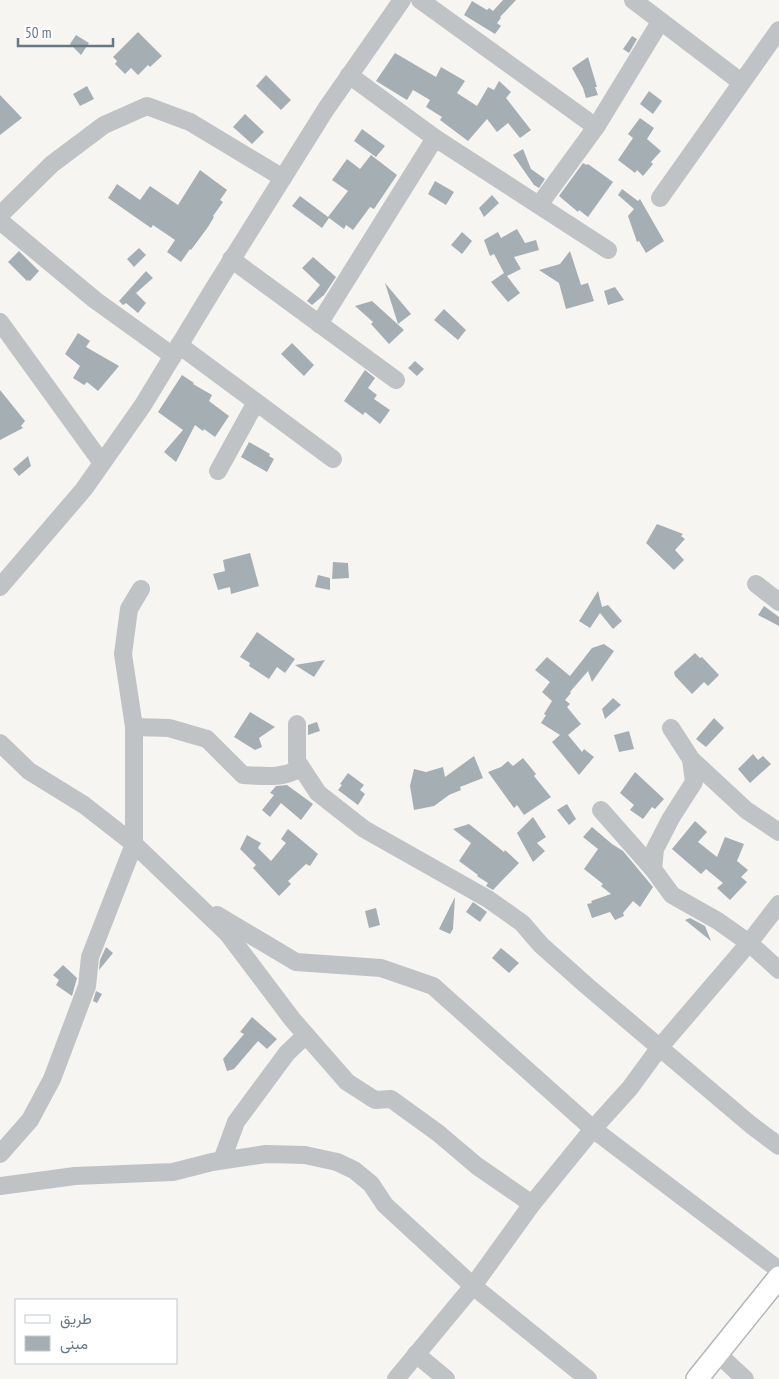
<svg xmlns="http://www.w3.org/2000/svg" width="779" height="1379" font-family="'PT Sans Narrow',Vazirmatn,sans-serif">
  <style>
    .building { fill: #a5afb3 }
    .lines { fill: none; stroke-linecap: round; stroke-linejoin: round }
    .major-casing { stroke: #b2b7ba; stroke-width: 24 }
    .minor { stroke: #bfc3c6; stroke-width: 18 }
    .major { stroke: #fff; stroke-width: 21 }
  </style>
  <rect width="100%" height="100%" fill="#f6f5f2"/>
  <!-- building -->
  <g class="building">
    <polygon points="503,0 516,0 500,17 501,18 497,23 501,26 495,34 464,15 472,1 487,10 489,8 493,11"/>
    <polygon points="138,32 162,56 150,67 148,65 138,75 131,68 125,74 115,64 117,61 113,57"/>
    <polygon points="76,35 89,43 81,55 70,44"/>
    <polygon points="632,36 637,39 629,53 623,49"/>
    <polygon points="395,53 436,77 441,67 465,81 457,93 477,106 488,87 494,90 499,81 511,92 506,98 531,130 520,138 508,123 497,132 487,119 468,141 440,120 442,117 426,107 430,100 413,90 407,100 376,81"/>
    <polygon points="588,57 597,87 595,87 598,95 586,98 583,88 572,68"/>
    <polygon points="266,75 291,100 281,110 256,86"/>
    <polygon points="87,86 94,99 80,106 73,94"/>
    <polygon points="649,91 662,101 653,114 640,104"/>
    <polygon points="0,95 22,118 0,135"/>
    <polygon points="245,114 264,132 252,144 233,127"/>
    <polygon points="640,118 654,128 647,139 661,151 651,162 653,164 643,176 637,170 635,173 618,160 633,138 628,134"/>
    <polygon points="362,129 385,146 376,157 354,141"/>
    <polygon points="523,149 531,169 545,179 539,188 534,185 513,155"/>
    <polygon points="371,155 397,175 374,209 370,207 353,230 346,225 344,229 329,218 322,228 292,206 300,196 328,217 348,191 332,180 347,159 360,169"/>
    <polygon points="583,163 587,165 588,164 613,182 588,217 579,210 578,212 559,196"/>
    <polygon points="200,170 227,190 220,200 223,202 213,216 214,217 208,227 191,250 190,249 181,262 167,252 175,240 153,225 151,228 108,198 117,184 140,200 150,186 178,205"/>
    <polygon points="435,181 454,192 446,205 428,194"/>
    <polygon points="622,189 638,201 640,199 664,241 646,253 639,241 637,242 628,216 634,209 618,195"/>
    <polygon points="492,195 499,203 484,217 479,208"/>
    <polygon points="517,229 525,243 536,240 539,250 514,257 521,269 507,276 520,293 508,302 491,282 504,273 494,254 490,256 484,240 498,232 501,238"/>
    <polygon points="462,232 472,241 462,254 451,245"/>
    <polygon points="139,248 146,255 134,267 127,259"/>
    <polygon points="19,251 39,271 30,281 28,280 27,281 8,262"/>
    <polygon points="570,251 581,285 588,283 594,301 566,309 559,283 539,270 560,264"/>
    <polygon points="313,257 336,277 324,295 312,305 307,301 320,285 302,268"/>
    <polygon points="146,271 153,278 136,293 146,303 138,313 126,303 123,305 119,301"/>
    <polygon points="385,283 411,314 398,324"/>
    <polygon points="615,287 624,300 608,305 604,291"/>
    <polygon points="372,301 404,330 389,344 371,324 373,322 355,306"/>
    <polygon points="444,309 466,330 458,340 434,320"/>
    <polygon points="78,333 90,341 86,347 119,366 98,391 87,382 84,385 73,378 80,366 65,354"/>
    <polygon points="292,343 314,365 304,376 281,354"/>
    <polygon points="415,361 424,369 417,376 408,368"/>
    <polygon points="365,370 375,378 368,388 377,395 374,399 390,410 380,424 365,412 363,415 344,401"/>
    <polygon points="182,375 194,383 193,384 212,395 209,401 229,416 215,437 204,429 203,431 195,425 176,462 164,452 183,430 158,412"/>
    <polygon points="0,390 25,421 21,426 23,428 0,440"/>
    <polygon points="249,442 270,454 269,456 274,459 267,472 241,457"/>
    <polygon points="28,456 31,466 19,476 13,469"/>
    <polygon points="657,524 683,534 681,536 685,539 675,550 684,560 674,570 646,543"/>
    <polygon points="250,553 259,586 231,594 230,587 218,590 213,574 225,571 223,560"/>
    <polygon points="333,562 348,563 349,578 332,579"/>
    <polygon points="318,575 330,578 330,590 315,587"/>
    <polygon points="598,591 602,607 608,605 622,621 613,629 600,613 590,628 579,621"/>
    <polygon points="764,606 779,617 779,626 758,615"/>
    <polygon points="257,632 295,659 285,673 277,667 269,679 249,666 250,663 240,657"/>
    <polygon points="604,644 614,651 592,682 588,671 570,692 571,693 565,700 570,704 567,707 581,724 568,735 582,752 584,749 594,757 579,775 552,742 560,735 541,723 546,715 544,714 552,701 542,692 550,682 535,670 547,657 570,676 592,648"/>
    <polygon points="695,653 700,658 702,657 719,675 708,686 704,682 692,694 675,676 674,672"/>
    <polygon points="325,660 314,677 295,665"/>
    <polygon points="613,698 621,705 605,719 602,709"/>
    <polygon points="250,712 275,727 259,738 262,747 255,750 234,737"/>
    <polygon points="714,718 724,728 706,747 696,739"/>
    <polygon points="317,722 320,731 308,735 308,725"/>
    <polygon points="629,731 634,749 619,752 614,735"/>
    <polygon points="753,754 758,760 763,756 771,764 750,783 738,769"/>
    <polygon points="474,756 483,778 460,787 461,790 449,795 434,806 414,810 410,786 414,769 426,772 443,767 445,777"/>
    <polygon points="523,758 536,774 534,776 551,797 524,815 517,805 514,808 488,772 501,767 508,761 513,766"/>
    <polygon points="635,772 664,799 655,809 652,807 643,819 630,810 634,805 620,793"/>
    <polygon points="348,773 364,785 360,790 365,794 358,805 338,790 342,785 340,784"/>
    <polygon points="287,785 313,804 301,820 281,803 270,817 262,810 274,795 270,793 276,786"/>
    <polygon points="567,804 576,819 569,825 557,810"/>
    <polygon points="533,817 546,837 537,843 545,851 533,862 517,833"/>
    <polygon points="695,821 707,832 698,842 717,857 725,837 744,844 737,861 748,870 741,877 747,882 730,900 717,888 723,883 706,869 701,874 672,849"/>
    <polygon points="469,824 504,852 505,850 519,863 493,890 486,886 488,883 477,876 478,875 459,861 471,843 453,829"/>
    <polygon points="592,827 612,844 623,851 653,887 640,907 633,901 623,913 624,916 615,920 610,912 592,918 587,904 592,903 591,901 611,894 601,886 603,884 584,869 598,849 583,837"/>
    <polygon points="288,829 318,854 310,866 306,864 288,881 291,884 279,896 253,868 256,865 240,849 247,835 261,843 258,848 271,861 286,843 281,839"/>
    <polygon points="455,897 453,929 450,934 439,929"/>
    <polygon points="473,902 487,912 480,922 466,912"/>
    <polygon points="376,908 380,925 369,928 365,911"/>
    <polygon points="690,918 705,926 711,941 685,920"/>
    <polygon points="106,947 113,953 99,970 100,960"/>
    <polygon points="501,948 519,963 509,973 492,958"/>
    <polygon points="63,965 77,978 72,996 56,985 59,980 53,975"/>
    <polygon points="96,991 102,994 97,1003 93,1001"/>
    <polygon points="252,1017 277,1039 267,1049 258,1041 234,1069 227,1071 223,1059 244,1034 240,1032"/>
  </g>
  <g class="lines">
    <defs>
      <polyline id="major" points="697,1379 779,1277"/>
    </defs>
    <!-- major casing -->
    <use href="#major" class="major-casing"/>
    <!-- minor -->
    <g class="minor">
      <polyline points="420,0 596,127"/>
      <polyline points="633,0 741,82"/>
      <polyline points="349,75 435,138 608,250"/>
      <polyline points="660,198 779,30"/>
      <polyline points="539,205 596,127 660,22"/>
      <polyline points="0,215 52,164 104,125 147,106 190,122 283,178"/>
      <polyline points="0,221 95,300 173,356"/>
      <polyline points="231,259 396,380"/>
      <polyline points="0,322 102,463"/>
      <polyline points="319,324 435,138"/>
      <polyline points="179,345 333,459"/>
      <polyline points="218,471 256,402"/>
      <polyline points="756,584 779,602"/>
      <polyline points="0,587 84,489 143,405 214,288 326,109 402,0"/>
      <polyline points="297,724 297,761 318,793 364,829 488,899 522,923 541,945 587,986 751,1125 779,1146"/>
      <path d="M134,727L169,728L207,739L243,775C265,776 281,779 301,768"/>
      <polyline points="671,728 691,759 694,782 671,818 655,849 653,869 672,895 718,921 749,943 779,970"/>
      <polyline points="0,743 29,771 84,805 134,844 228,934 292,1019 347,1082 375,1100 391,1099 438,1133 477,1166 532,1204"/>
      <polyline points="691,759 746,810 779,832"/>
      <polyline points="601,810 653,869"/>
      <polyline points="217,915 296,962 381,968 433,986 593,1129 779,1270"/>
      <polyline points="0,1154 30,1120 52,1079 87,986 90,957 134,844 134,727 123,654 129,609 141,589"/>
      <polyline points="222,1160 236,1122 287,1053 306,1035"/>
      <polyline points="0,1186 75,1176 173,1172 212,1162 266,1154 305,1155 337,1162 354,1170 371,1184 385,1205 473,1286 588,1379"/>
      <polyline points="717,1353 745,1379"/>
      <polyline points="416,1354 446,1379"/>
      <polyline points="396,1379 473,1286 532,1204 593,1129 630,1088 660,1047 749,943 779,904"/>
    </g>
    <!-- major -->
    <use href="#major" class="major"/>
  </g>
  <!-- legend -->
  <rect x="15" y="1299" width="162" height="65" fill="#ffffff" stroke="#c1c9cd"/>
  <rect x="25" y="1315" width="25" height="8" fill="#ffffff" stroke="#c1c9cd"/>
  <text x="60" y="1324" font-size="15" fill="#657883">طريق</text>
  <rect x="25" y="1336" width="25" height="15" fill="#a5afb3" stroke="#c1c9cd"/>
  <text x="60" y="1349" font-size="15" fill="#657883">مبنى</text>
  <!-- scale -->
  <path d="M18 38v8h95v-8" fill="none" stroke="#657883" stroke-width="2.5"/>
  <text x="25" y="38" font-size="15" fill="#657883" stroke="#ffffff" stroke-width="4" paint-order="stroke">50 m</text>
</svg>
